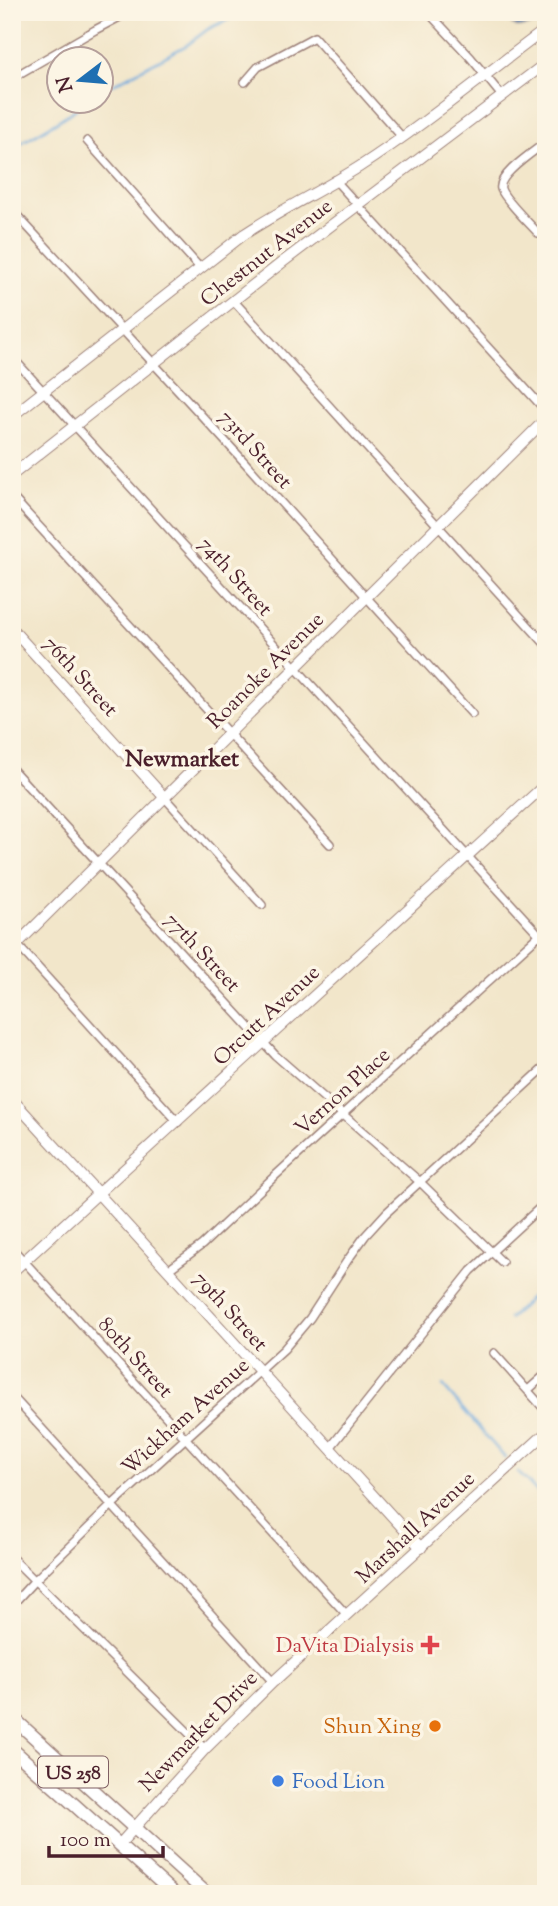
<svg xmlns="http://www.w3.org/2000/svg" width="558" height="1906" font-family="'Sorts Mill Goudy',serif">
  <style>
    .water { fill: #6ca9de; stroke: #5b6484; stroke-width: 2 }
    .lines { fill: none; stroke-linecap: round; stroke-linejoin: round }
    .stream { stroke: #6ca9de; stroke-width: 2.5 }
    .street-casing { stroke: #9e827a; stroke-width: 10 }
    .secondary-casing { stroke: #9e827a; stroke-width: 12 }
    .highway-casing { stroke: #9e827a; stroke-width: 15 }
    .street { stroke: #fff; stroke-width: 7 }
    .secondary { stroke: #fff; stroke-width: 10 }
    .highway { stroke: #fff; stroke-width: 12 }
    .health-dot { fill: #e0444e; stroke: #fcf5e5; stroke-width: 2.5 }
    .food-dot { fill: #e8710a; stroke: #fcf5e5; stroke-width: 2.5 }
    .shop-dot { fill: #3f7fe0; stroke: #fcf5e5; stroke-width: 2.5 }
    .labels { text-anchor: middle; stroke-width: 7; stroke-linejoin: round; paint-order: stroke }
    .shield { fill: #fcf5e5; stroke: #7f5f63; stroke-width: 2 }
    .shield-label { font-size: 19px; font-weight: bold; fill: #4a1f2b }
    .street-label { font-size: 21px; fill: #4a1f2b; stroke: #fcf5e5 }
    .health-label { font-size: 21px; fill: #be3a42; stroke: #fcf5e5; text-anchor: end }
    .food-label { font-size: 21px; fill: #c56008; stroke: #fcf5e5; text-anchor: end }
    .shop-label { font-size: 21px; fill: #366cbe; stroke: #fcf5e5; text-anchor: start }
    .neighbourhood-label { font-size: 23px; font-weight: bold; fill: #4a1f2b; stroke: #fcf5e5 }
  </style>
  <rect width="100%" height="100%" fill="#fcf5e5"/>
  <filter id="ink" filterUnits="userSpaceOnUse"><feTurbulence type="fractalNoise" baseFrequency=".0143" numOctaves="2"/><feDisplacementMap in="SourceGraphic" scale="14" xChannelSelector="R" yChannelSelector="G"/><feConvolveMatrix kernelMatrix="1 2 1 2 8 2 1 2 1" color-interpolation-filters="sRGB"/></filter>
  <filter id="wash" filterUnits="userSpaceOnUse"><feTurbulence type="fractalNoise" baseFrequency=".00686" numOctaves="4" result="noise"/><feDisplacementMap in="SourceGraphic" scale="28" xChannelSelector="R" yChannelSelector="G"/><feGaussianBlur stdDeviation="1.57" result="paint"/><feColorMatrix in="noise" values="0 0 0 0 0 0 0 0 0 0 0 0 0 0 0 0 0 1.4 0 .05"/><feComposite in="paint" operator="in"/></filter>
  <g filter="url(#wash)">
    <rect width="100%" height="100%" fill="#f2e6ca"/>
    <!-- water -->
    <polygon class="water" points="496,12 543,12 545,23 517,27"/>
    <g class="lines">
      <!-- stream -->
      <g class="stream">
        <polyline points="102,90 187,45 208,29 244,12"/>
        <path d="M12,148C37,133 63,120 85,102"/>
        <polyline points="509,1319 546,1283"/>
        <polyline points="443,1386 505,1458"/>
        <polyline points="518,1472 546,1501"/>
      </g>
    </g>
  </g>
  <g filter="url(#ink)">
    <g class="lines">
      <defs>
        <g id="street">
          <polyline points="428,12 471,58 502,96"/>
          <polyline points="12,78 95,30 129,12"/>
          <polyline points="245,82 258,67 314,37 402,137"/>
          <polyline points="87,141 200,268"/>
          <path d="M546,142C535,151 497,175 501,189C504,199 530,224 538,233L546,235"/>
          <polyline points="335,180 546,411"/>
          <polyline points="12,210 238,455 472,714"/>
          <polyline points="233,300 546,645"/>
          <polyline points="12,357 546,942"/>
          <polyline points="12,497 330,844"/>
          <polyline points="12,769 275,1055 419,1181 502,1262"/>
          <polyline points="164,797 262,905"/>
          <polyline points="12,939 178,1122"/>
          <polyline points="12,1248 347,1615"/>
          <polyline points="168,1270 202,1245 276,1175 539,935"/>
          <polyline points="494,1353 546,1411"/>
          <polyline points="528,1390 546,1374"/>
          <polyline points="12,1396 273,1682"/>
          <polyline points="330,1448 471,1271 546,1202"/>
          <polyline points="12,1558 205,1749"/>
          <polyline points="12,1605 35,1580 112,1505 284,1349 310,1318 347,1261 365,1236 386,1213 546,1066"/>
        </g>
        <g id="secondary">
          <path d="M12,416L243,235C280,210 321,191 359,167C424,125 484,75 546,29"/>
          <polyline points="12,475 284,261 546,63"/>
          <polyline points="12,629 164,797"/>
          <polyline points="12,949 546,419"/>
          <polyline points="12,1099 421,1548"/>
          <polyline points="12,1272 546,784"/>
          <polyline points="119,1845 205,1749 273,1682 546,1433"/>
        </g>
        <g id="highway">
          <polyline points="12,1717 207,1894"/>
          <polyline points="12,1749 174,1894"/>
        </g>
      </defs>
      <!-- street casing -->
      <use href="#street" class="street-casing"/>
      <!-- secondary casing -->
      <use href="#secondary" class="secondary-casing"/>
      <!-- highway casing -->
      <use href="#highway" class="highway-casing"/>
      <!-- street -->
      <use href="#street" class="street"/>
      <!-- secondary -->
      <use href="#secondary" class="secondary"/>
      <!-- highway -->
      <use href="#highway" class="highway"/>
    </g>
  </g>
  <!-- markers -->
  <path class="health-dot" d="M426.5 1634.5h7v7h7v7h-7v7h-7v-7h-7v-7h7z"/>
  <circle class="food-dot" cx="435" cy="1726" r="7"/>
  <circle class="shop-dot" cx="278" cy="1781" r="7"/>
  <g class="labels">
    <!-- shield labels -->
    <rect class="shield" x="38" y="1756.5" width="70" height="31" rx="5"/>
    <g class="shield-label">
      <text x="73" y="1779">US 258</text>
    </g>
    <!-- street labels -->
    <g class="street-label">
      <text transform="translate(266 252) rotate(-38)" y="7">Chestnut Avenue</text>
      <text transform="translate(256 449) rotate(48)" y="7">73rd Street</text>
      <text transform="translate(236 576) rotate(48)" y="7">74th Street</text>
      <text transform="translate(265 670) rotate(-45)" y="7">Roanoke Avenue</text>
      <text transform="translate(81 676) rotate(48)" y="7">76th Street</text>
      <text transform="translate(203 952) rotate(47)" y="7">77th Street</text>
      <text transform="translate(266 1015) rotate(-43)" y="7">Orcutt Avenue</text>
      <text transform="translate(342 1091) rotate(-42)" y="7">Vernon Place</text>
      <text transform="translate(231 1311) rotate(48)" y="7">79th Street</text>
      <text transform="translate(136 1357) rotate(48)" y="7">80th Street</text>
      <text transform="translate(185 1416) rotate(-42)" y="7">Wickham Avenue</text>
      <text transform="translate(415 1527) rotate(-43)" y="7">Marshall Avenue</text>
      <text transform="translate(198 1731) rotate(-46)" y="7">Newmarket Drive</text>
    </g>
    <!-- health labels -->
    <g class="health-label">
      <text x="414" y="1652">DaVita Dialysis</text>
    </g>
    <!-- food labels -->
    <g class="food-label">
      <text x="421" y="1733">Shun Xing</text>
    </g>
    <!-- shop labels -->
    <g class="shop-label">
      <text x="292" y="1788">Food Lion</text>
    </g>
    <!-- neighbourhood labels -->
    <g class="neighbourhood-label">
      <text x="182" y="766">Newmarket</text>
    </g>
  </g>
  <!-- margin -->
  <rect width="558" height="1906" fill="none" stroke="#fcf5e5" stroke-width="42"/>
  <!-- north arrow -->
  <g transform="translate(80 80) rotate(254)"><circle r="33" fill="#fcf5e5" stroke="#b59f9b" stroke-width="2"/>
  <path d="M0-5L12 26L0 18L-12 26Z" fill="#1f6fb2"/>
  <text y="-10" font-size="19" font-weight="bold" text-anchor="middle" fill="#4a1f2b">N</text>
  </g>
  <!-- scale -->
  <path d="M49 1846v10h114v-10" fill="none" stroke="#4a1f2b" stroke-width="3.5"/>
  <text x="60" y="1846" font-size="21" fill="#4a1f2b" stroke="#fcf5e5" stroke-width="5" paint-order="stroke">100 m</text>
</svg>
